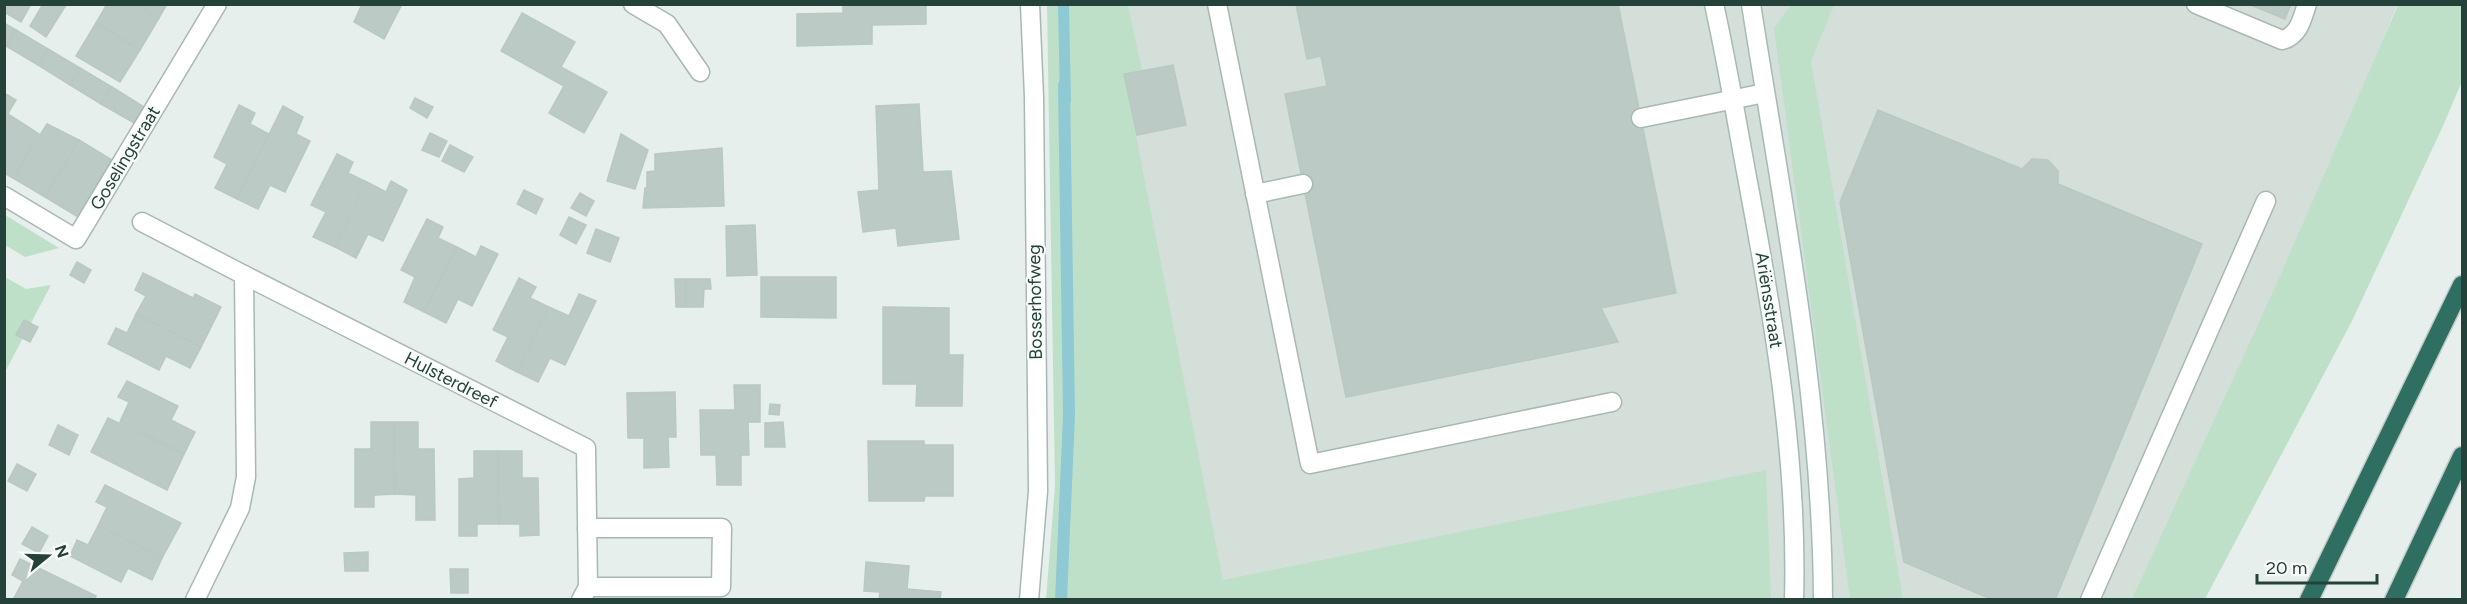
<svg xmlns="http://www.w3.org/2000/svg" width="2467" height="604" font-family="Figtree,sans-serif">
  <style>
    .built { fill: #d4dfda }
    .green { fill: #bfe0c8 }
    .water { fill: #8ec9d4 }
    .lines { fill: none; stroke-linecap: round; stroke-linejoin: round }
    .stream { stroke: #8ec9d4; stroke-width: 12 }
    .building { fill: #bbcac4; stroke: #b8c9c2; stroke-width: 1.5 }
    .lane-casing { stroke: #a8b8b2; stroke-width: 21 }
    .street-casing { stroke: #a8b8b2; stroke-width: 21 }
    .secondary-casing { stroke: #a4bbb3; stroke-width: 21 }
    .highway-casing { stroke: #c2cac8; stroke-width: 21 }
    .lane { stroke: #fff; stroke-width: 18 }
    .street { stroke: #fff; stroke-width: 18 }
    .secondary { stroke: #fff; stroke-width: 18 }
    .highway { stroke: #2f6f62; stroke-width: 18 }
    .labels { text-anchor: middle; stroke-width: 4.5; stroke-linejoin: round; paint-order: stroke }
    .street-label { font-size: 18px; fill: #24423a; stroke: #f7fbf9 }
  </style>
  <rect width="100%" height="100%" fill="#e6efeb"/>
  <!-- built -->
  <polygon class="built" points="1072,5 2397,5 2285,281 2138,600 1170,599"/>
  <!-- green -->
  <g class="green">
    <polygon points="1047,5 1128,5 1142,70 1124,74 1223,580 1766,470 1771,599 1046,600 1055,485"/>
    <polygon points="1791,5 1834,5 1811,61 1903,599 1850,599 1774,28"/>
    <polygon points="2398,5 2462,5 2462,81 2443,126 2352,321 2205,599 2132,599 2276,285"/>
    <polygon points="5,215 59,248 25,257 5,245"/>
    <polygon points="5,277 26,289 51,285 5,372"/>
  </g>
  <!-- water -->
  <polygon class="water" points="1058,5 1069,5 1071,102 1060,101"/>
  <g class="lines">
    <!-- stream -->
    <polyline class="stream" points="1061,600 1069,415 1064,85"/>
  </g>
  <!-- building -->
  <g class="building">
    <polygon points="9,4 31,4 21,22 4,12"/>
    <polygon points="43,4 66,5 46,37 30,26"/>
    <polygon points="107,4 137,4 159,18 140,50 96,23"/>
    <polygon points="137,4 167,4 159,18"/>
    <polygon points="362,4 402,4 384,39 354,22"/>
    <polygon points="843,4 926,4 926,24 872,25 872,44 797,46 797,14 843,13"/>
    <polygon points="1296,4 1618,4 1676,293 1601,308 1618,342 1346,397 1285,94 1327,86 1321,56 1307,59"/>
    <polygon points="2248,4 2291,4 2285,19"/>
    <polygon points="522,13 575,42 561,67 607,92 584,133 549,113 564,86 501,51"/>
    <polygon points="4,23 16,30 6,46 4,46"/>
    <polygon points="96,23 140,50 120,82 76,56"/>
    <polygon points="16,30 48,49 38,65 6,46"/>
    <polygon points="48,49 80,68 70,85 38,65"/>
    <polygon points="1173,65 1186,125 1137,135 1124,74"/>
    <polygon points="80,68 112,87 101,104 70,85"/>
    <polygon points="112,87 144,107 134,123 101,104"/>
    <polygon points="4,93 16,100 4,120"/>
    <polygon points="415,98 433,107 427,118 410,108"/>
    <polygon points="919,104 923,172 951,171 959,239 898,246 896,228 863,232 858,192 879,190 876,106"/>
    <polygon points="239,105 255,113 250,124 269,134 237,199 215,188 227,164 214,157"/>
    <polygon points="283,106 303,117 296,134 310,141 285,192 270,185 258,209 237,199"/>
    <polygon points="1878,110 2022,169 2032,159 2048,160 2058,171 2058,184 2202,244 2055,600 1993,600 1904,562 1840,202"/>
    <polygon points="8,114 39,134 13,178 4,173 4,120"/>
    <polygon points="47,124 79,140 45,197 13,178"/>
    <polygon points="430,133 447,141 439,157 422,150"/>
    <polygon points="621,134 648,150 635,189 607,181"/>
    <polygon points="79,140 112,160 78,217 45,197"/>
    <polygon points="450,145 473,157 464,172 442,161"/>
    <polygon points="722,148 724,206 643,208 645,188 647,188 647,172 655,171 655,154"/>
    <polygon points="337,154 353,162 348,173 367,182 335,247 313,237 326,212 311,205"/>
    <polygon points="391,181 407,190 383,241 368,234 356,258 335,247 367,182 386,192"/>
    <polygon points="524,190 543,199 536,214 517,204"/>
    <polygon points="580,193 594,201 586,216 571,208"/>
    <polygon points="569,217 586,225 576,244 560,235"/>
    <polygon points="427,219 443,227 438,238 457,247 424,312 404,302 415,277 401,270"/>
    <polygon points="755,225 757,275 727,276 726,226"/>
    <polygon points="596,229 619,238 610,262 587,253"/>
    <polygon points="481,246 498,254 472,306 458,299 446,323 424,312 457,247 476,257"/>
    <polygon points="77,262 91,270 84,283 70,275"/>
    <polygon points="143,273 193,298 195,294 221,307 201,347 136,314 146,296 135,290"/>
    <polygon points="761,277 836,277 836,318 761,317"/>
    <polygon points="519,278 536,287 530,298 549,307 517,372 496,361 508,337 493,330"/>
    <polygon points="675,279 686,279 686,307 676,307"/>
    <polygon points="686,279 710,279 711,289 704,289 703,307 686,307"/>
    <polygon points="579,294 596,301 565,365 550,358 538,382 517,372 549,307 569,316"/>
    <polygon points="883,307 949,308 949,355 963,355 962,406 916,406 917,384 883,384"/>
    <polygon points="136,314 201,347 190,368 166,356 159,370 108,344 116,328 127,333"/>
    <polygon points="24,320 38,327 30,342 16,335"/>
    <polygon points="127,381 178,406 171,420 195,432 184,454 120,422 129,402 118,397"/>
    <polygon points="734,385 760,385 760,422 748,422 749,455 741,455 741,485 717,485 716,455 701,455 700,410 735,410"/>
    <polygon points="675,392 676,437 668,437 669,467 644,468 644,438 628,438 627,393"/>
    <polygon points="770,404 780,405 779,415 769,414"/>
    <polygon points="108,418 184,454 167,490 91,452"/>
    <polygon points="371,422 394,422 395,494 374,495 374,507 355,507 355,449 371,449"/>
    <polygon points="394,422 418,422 418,449 434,449 435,520 416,520 416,495 395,494"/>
    <polygon points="783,422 785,447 765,447 765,423"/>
    <polygon points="58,425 78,435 69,455 49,445"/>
    <polygon points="868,441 924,441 924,445 953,445 953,496 925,496 924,501 869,501"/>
    <polygon points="474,451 498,451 499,524 477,524 477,536 459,536 459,479 474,478"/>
    <polygon points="498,451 522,451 522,478 538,478 539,535 520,536 520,524 499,524"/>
    <polygon points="17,464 36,474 27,491 8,481"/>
    <polygon points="105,485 181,523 162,558 98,526 107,507 96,502"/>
    <polygon points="98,526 162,558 152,580 128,568 121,582 70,556 77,540 88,545"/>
    <polygon points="32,527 48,536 39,553 22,544"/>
    <polygon points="368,552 368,571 345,571 344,553"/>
    <polygon points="20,559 96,596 95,600 13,600 23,581 12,575"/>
    <polygon points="866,562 909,566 907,589 941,592 940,600 879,600 880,592 864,591"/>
    <polygon points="450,569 468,569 468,593 451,593"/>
  </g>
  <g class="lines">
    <defs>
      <g id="lane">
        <polyline points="1217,4 1310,464 1612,402"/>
        <path d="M2196,4L2282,40C2299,36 2302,19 2307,4"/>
        <polyline points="1641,118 1765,93"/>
        <polyline points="1255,194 1303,184"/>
        <polyline points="2090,600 2266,201"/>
      </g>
      <g id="street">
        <polyline points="633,4 667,24 700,72"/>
        <polyline points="4,196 76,239 217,4"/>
        <polyline points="142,222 244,275 246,477 240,508 195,600"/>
        <polyline points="244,275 586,448 588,587 581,600"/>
        <polyline points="587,528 722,528 721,587 588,587"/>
        <polyline points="1029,600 1038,491 1034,97 1030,4"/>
      </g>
      <g id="secondary">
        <path d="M1714,4C1728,67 1738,130 1750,193C1775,327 1798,463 1794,600"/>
        <path d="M1751,4C1782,202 1822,399 1823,600"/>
      </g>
      <g id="highway">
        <polyline points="2309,600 2462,285"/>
        <polyline points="2394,600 2462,456"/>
      </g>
    </defs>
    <!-- lane casing -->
    <use href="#lane" class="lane-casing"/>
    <!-- street casing -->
    <use href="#street" class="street-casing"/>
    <!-- secondary casing -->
    <use href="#secondary" class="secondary-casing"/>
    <!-- highway casing -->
    <use href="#highway" class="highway-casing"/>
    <!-- lane -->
    <use href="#lane" class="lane"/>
    <!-- street -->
    <use href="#street" class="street"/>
    <!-- secondary -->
    <use href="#secondary" class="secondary"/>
    <!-- highway -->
    <use href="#highway" class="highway"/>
  </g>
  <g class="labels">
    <!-- street labels -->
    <g class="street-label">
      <text transform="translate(125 158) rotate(-59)" y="6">Goselingstraat</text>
      <text transform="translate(1769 300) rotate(81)" y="6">Ariënsstraat</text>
      <text transform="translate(1035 302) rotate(-91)" y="6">Bosserhofweg</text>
      <text transform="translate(451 380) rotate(27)" y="6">Hulsterdreef</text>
    </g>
  </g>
  <!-- border -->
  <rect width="2467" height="604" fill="none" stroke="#24423a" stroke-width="12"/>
  <!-- north arrow -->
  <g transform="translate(48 556) rotate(71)" stroke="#f7fbf9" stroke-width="4.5" paint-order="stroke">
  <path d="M0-4.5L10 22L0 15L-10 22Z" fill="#24423a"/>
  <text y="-9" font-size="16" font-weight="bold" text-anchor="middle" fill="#24423a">N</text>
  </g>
  <!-- scale -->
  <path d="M2257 574v9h120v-9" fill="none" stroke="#24423a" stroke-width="3"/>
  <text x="2266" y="574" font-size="18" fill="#24423a" stroke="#f7fbf9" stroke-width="4.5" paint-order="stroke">20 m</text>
</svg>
